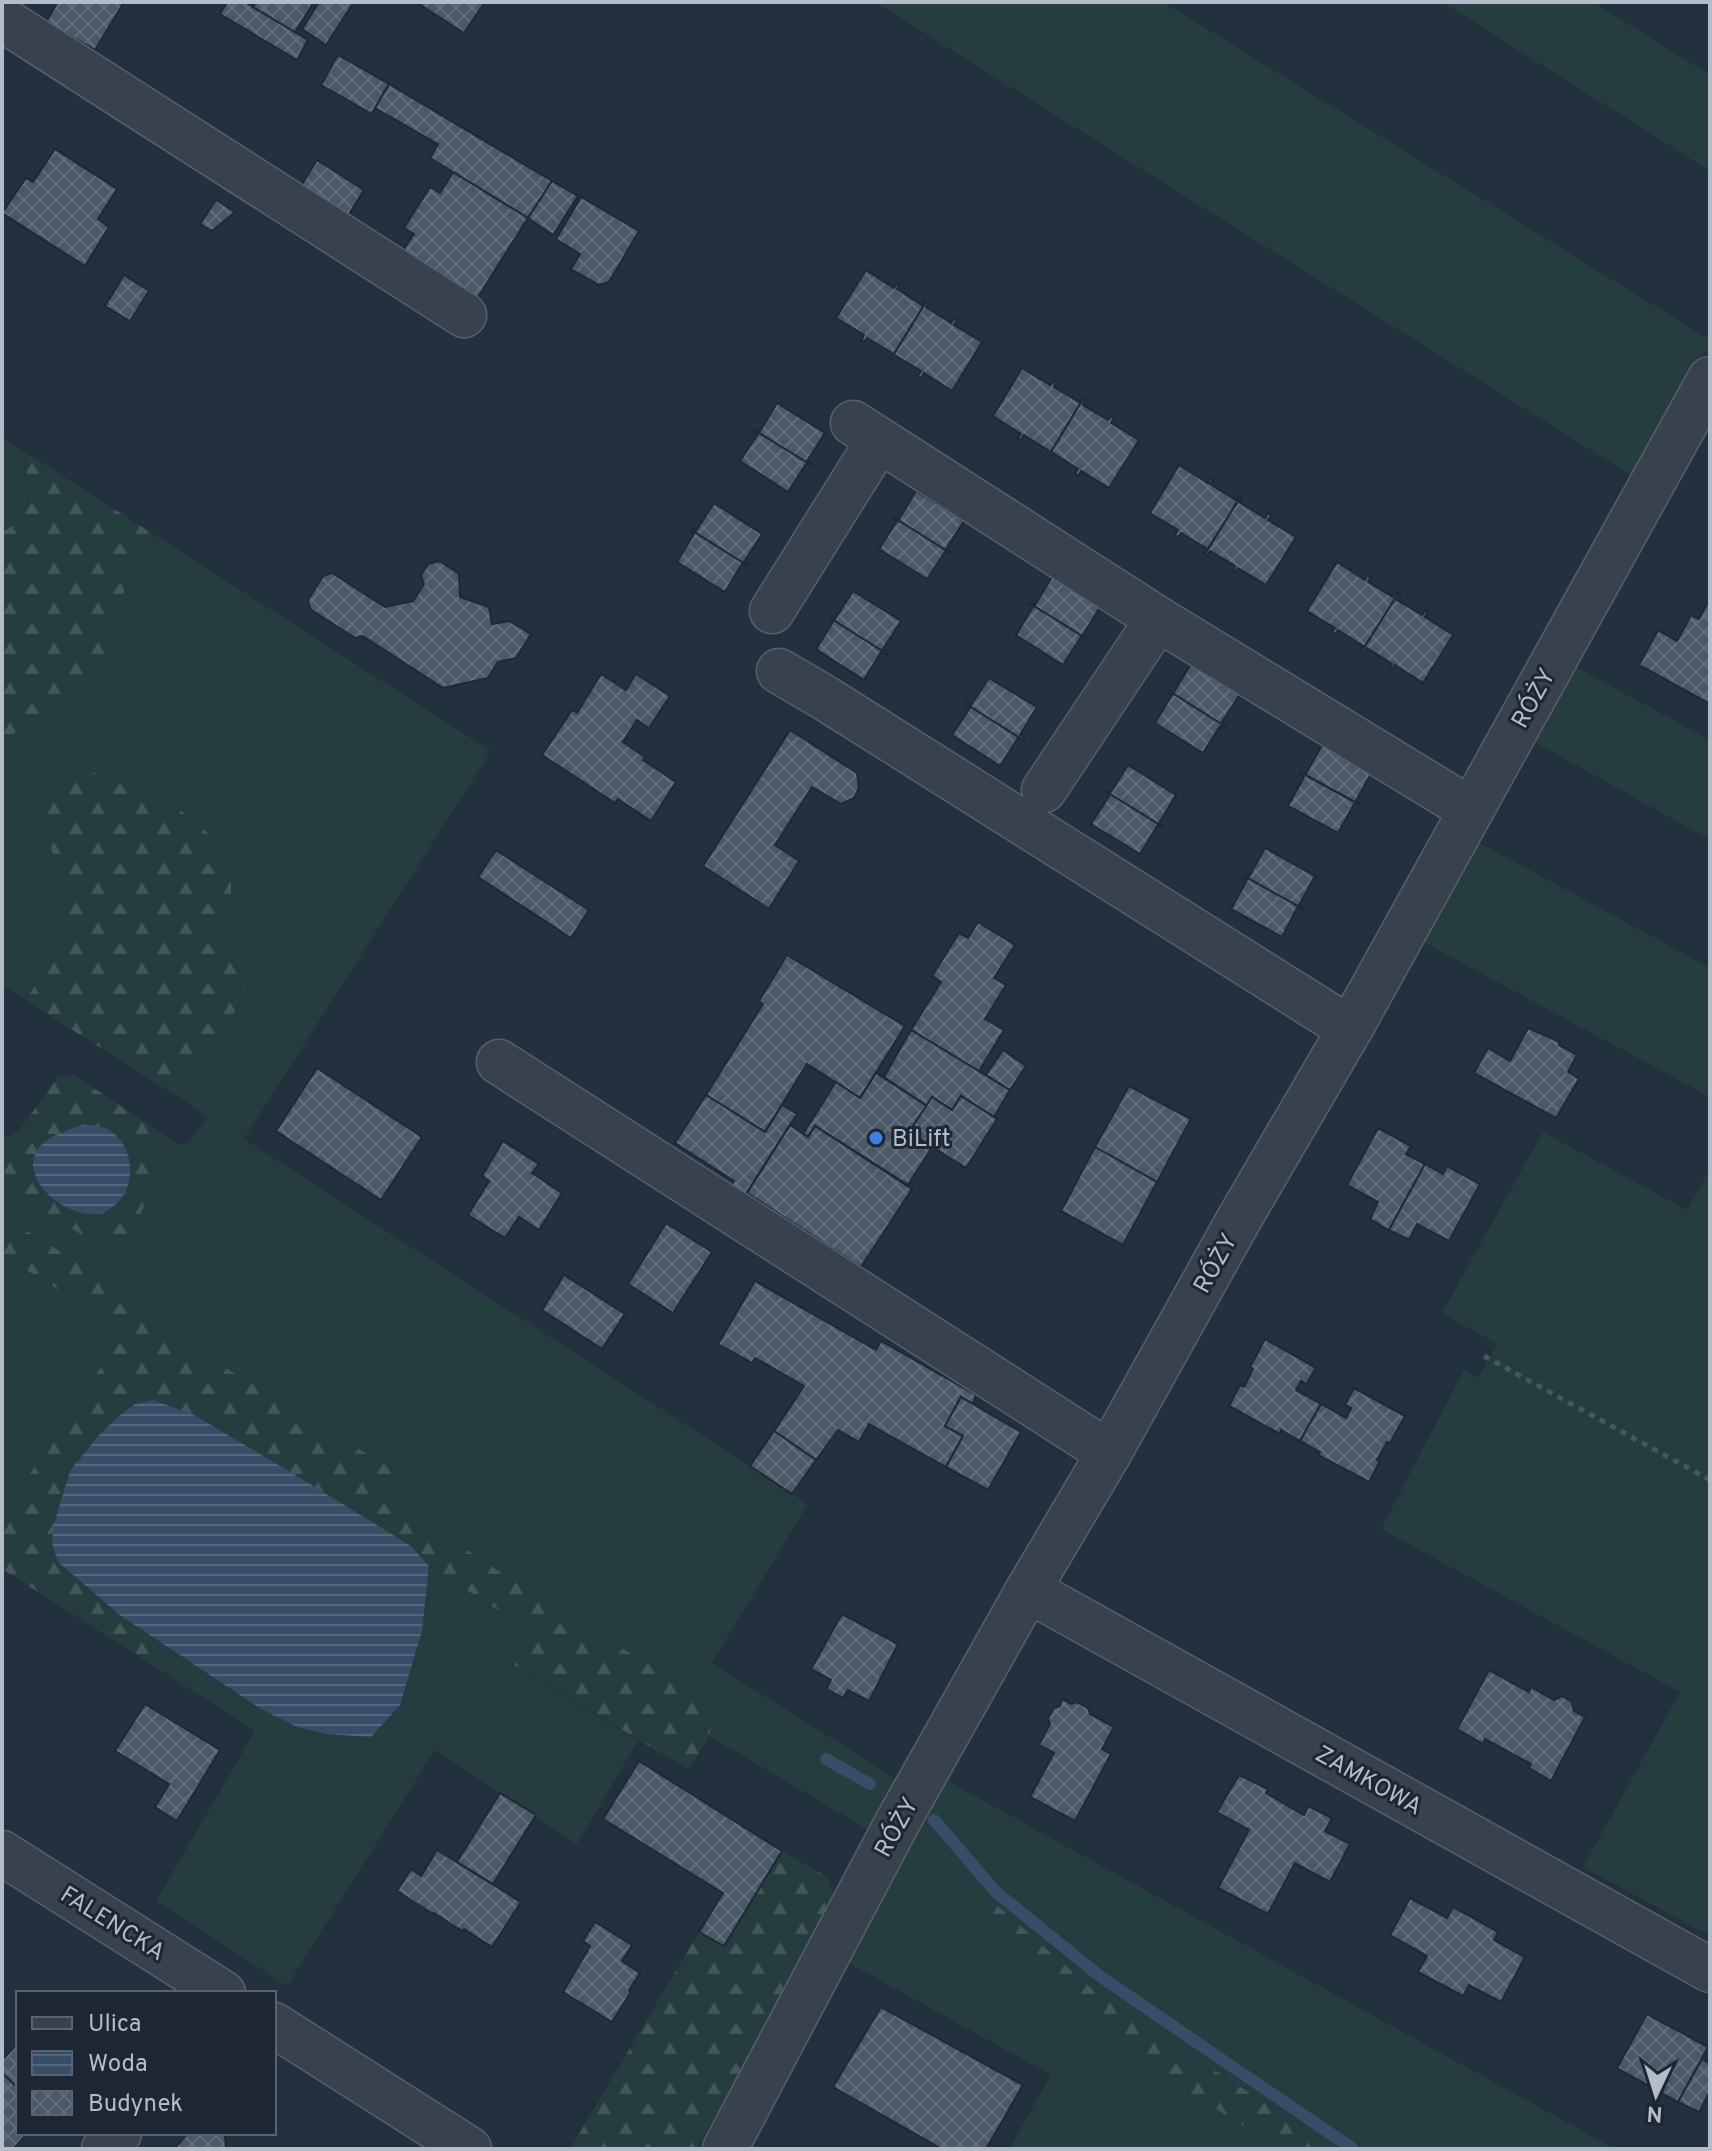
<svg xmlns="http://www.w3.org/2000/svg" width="1712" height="2151" font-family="Overpass,sans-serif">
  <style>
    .grass { fill: #253d3f }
    .forest { fill: url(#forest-firs) }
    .water { fill: url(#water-rules) }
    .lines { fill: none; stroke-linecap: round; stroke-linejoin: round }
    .stream { stroke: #384e68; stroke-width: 12 }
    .building { fill: url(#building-cross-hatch); stroke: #1e2935; stroke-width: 2 }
    .minor-casing { stroke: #55606c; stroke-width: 47 }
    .path { stroke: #435a5c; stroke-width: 5; stroke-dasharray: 6 6; stroke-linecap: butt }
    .minor { stroke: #37424e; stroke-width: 44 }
    .shop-dot { fill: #3f7fe0; stroke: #1c2733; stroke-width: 3 }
    .labels { text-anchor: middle; stroke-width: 6; stroke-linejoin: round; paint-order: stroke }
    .street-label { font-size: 24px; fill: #b3bdc9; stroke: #1c2733 }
    .poi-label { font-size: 24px; fill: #b3bdc9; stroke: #1c2733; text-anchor: start }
  </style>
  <defs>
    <pattern id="forest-firs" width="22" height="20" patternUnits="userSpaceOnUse" patternTransform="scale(2)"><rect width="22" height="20" fill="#253d3f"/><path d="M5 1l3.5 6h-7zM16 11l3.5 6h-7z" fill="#425759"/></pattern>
    <pattern id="water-rules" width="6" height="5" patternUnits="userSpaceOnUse" patternTransform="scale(2)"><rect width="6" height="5" fill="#384e68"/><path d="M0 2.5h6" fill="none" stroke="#52667c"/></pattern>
    <pattern id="building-cross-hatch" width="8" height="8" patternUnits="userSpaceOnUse" patternTransform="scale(2)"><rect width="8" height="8" fill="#495767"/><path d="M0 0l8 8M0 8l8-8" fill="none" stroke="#616d7b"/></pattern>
  </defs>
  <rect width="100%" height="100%" fill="#23303e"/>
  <!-- grass -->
  <g class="grass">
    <polygon points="875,2 1163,2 1710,340 1710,344 1670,409 1635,478"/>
    <polygon points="1442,2 1593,2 1710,75 1710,171"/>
    <path d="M2,438L25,452C25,491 43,510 2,532Z"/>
    <polygon points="150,532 491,751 244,1139 808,1504 712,1663 896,1779 867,1829 709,1736 715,1714 705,1698 556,1609 410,1512 398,1490 136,1314 142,1303 2,1215 2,1162 14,1190 73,1230 99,1242 123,1242 131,1233 152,1190 156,1167 154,1148 154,1128 178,1144 189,1142 208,1117 175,1095 180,1069 210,1040 234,1013 241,1000 240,979 223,930 231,898 60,873 66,898 62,937 54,959 25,1000 2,985 2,741 25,727 55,715 92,687 110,645 120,615 128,566"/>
    <polygon points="1569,663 1710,740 1710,840 1526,737"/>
    <polygon points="1471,838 1710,968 1710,1097 1414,937"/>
    <polygon points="1543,1132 1687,1210 1710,1169 1710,1936 1583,1867 1680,1692 1381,1529 1464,1370 1478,1378 1497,1344 1442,1313"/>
    <polygon points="2,1255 125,1331 2,1516"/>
    <polygon points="429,1566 526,1628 506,1660 638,1741 577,1844 435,1750 287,1986 156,1901 255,1731 160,1670 167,1647 261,1709 297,1727 327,1734 422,1631"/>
    <polygon points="944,1779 1615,2149 1337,2149 1101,1997 983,1894 986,1924 1123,2051 1280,2149 1009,2149 1051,2075 842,1959"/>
  </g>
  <!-- forest -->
  <g class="forest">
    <path d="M25,452L150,532L128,566L120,615L110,645L92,687L55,715L25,727L2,741V532C43,510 25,490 25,452Z"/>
    <polygon points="78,770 136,781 155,791 197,823 221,846 231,877 231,898 223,930 240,979 241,1000 234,1013 210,1040 180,1069 175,1095 25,1000 54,959 62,937 66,898 60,873 44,830 43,802 56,774"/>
    <path d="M74,1075L154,1128V1148L156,1167L152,1190L131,1233L123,1242C115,1242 105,1243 97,1241C79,1235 29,1205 16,1191C2,1176 0,1155 5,1137L17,1133L58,1077Z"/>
    <polygon points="2,1215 143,1303 137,1314 395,1471 398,1490 410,1512 556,1609 705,1698 715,1714 709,1736 689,1770 506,1660 526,1628 429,1566 411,1546 196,1416 153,1400 135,1404 100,1434 52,1544 58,1562 121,1616 167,1647 160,1670 2,1569 2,1516 125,1331 2,1255"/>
    <polygon points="782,1851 827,1877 838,1906 696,2149 570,2149 699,1932 724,1946"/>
    <polygon points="983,1893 1101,1997 1337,2149 1280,2149 1123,2051 986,1924 979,1904"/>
  </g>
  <!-- water -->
  <g class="water">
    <path d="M84,1125C89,1126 97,1125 102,1127C133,1137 139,1183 117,1203C112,1208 104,1214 97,1214C52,1217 0,1156 61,1133C69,1130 76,1126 84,1125Z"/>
    <polygon points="153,1400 196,1416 315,1487 411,1546 429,1566 422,1631 400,1705 371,1737 327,1734 297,1727 261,1709 121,1616 58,1562 52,1544 54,1524 70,1471 100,1434 119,1416 135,1404"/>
  </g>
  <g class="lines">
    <!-- stream -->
    <g class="stream">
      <polyline points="826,1759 870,1784"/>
      <polyline points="934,1820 996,1892 1101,1977 1353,2149"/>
    </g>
  </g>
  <!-- building -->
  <g class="building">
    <polygon points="51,2 124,2 95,50 46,22 56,5"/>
    <polygon points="227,2 245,2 308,40 297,60 220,14"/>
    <polygon points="256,2 314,2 295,32 253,7"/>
    <polygon points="319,2 354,2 326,45 302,29"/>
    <polygon points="416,2 485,2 464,33"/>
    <polygon points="338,55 389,84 372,114 321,85"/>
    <polygon points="389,84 552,181 528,218 430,158 438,144 375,108"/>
    <polygon points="55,149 117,189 98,219 109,227 85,266 2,213 26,178 33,182"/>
    <polygon points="317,160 364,190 343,224 296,194"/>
    <polygon points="453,172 528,218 473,305 398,258 414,234 404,228 430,187 440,193"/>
    <polygon points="552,181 578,196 553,235 528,218"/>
    <polygon points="581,197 639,231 609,282 599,285 571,269 580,254 556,239"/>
    <polygon points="216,200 235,212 212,231 200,224"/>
    <polygon points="866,270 894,288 897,283 899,285 897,289 922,305 925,300 926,302 891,359 889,358 892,353 867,338 864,342 861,341 864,335 836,318"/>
    <polygon points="124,275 149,291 130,321 105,306"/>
    <polygon points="926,302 928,303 926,307 951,323 954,318 957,321 954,325 982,342 952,391 924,373 921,378 918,376 921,371 896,356 893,360 891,359"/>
    <polygon points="1022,368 1050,385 1054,381 1056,382 1054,387 1079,402 1082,398 1083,399 1048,457 1046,455 1049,451 1024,435 1021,440 1018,438 1021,434 993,416"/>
    <polygon points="1083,399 1085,400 1083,405 1108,420 1111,416 1114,418 1111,423 1139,440 1109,488 1081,471 1078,476 1075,473 1078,469 1053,453 1050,458 1048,457"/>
    <polygon points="777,403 825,433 807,461 812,464 811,465 754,430 760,431"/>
    <polygon points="754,430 811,465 806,464 788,492 740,461 758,434 753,431"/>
    <polygon points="1179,465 1208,483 1210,478 1213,480 1210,484 1236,500 1239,495 1241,496 1205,554 1204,553 1206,548 1181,533 1178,537 1175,535 1178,530 1150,513"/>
    <polygon points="916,491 964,521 946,549 951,552 950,553 893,517 899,519"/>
    <polygon points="1241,496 1242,498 1239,502 1265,518 1268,513 1271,515 1268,520 1296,537 1266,585 1238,568 1235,572 1233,571 1235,566 1210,551 1207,555 1205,554"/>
    <polygon points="714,503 762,534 744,562 749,565 748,566 691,530 691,528 696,531"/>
    <polygon points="893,517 950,553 945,552 927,579 879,549 897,521 892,518"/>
    <polygon points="691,530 748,566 742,564 725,592 677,562 694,534 690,532"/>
    <polygon points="440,561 459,574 460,597 489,607 492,624 509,621 531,634 516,658 498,662 488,678 443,688 363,636 355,638 310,609 308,600 323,576 332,573 385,607 413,601 424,584 421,575 428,564"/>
    <polygon points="1337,562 1365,580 1367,575 1371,577 1368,582 1393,597 1396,593 1398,594 1362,651 1360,650 1363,646 1338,630 1335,634 1332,632 1335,628 1307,611"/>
    <polygon points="1052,577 1100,607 1083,635 1088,638 1087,639 1029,603 1035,605"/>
    <polygon points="853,591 901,621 883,649 888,652 887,654 830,618 831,616 835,619"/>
    <polygon points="1398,594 1400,595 1397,600 1422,615 1425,611 1428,612 1425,617 1453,635 1423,683 1395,665 1392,670 1390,668 1392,664 1367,648 1364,653 1362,651"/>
    <polygon points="1710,598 1710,704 1639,665 1658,630 1677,641 1691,615 1699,619"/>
    <polygon points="1029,603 1087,639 1081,637 1063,665 1016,635 1033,607 1028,604"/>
    <polygon points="830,618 887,654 881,652 864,680 816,649 833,622"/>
    <polygon points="1191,664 1240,694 1222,722 1227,725 1226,727 1169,691 1174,692"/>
    <polygon points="601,674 626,690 636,674 670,696 649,728 637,720 623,742 645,757 643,760 676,782 651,821 618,799 615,803 542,755 572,710 577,713"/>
    <polygon points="989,678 1037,707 1020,735 1024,738 1023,740 966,704 967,702 971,705"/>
    <polygon points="1169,691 1226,727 1220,726 1203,753 1155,723 1172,695 1168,693"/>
    <polygon points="966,704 1023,740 1018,738 1000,766 952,735 970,708"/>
    <polygon points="790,730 857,773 859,788 854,798 841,804 812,787 775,845 799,861 769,909 703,866"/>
    <polygon points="1322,745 1372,772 1356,801 1360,804 1360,805 1300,772 1306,774"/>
    <polygon points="1128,765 1176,795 1159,823 1163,827 1105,791 1111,792"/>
    <polygon points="1300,772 1360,805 1354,804 1338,833 1288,806 1304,777 1300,774"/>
    <polygon points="1105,791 1163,827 1157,826 1140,854 1091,824 1109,796"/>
    <polygon points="1265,848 1315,876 1299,905 1304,907 1303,909 1244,876 1249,877"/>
    <polygon points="496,850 589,910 571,938 478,877"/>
    <polygon points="1244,876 1303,909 1297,908 1282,937 1231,909 1247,880 1243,878"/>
    <polygon points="978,922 1015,945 994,978 1006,985 985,1019 1004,1030 979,1071 911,1030 941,982 932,976 959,933 968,938"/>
    <polygon points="787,955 905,1026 860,1098 807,1064 765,1132 706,1095 763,1004 759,1001"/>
    <polygon points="1528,1028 1560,1042 1559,1045 1577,1055 1568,1072 1579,1079 1556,1118 1474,1073 1488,1048 1510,1061"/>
    <polygon points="911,1030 1010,1090 994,1117 961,1096 952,1110 932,1097 927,1106 884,1077"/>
    <polygon points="1003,1050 1026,1066 1010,1090 986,1075"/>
    <polygon points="317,1068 422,1137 381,1200 276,1131"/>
    <polygon points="876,1073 927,1106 909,1132 932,1147 908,1185 815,1126 808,1137 803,1134 836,1082 860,1098"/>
    <polygon points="1129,1086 1191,1119 1157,1182 1095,1147"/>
    <polygon points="706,1095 765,1132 782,1105 797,1114 742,1200 727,1191 734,1181 675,1143"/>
    <polygon points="961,1096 997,1119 966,1168 909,1132 932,1097 952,1110"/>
    <polygon points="790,1125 808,1137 815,1126 912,1189 861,1267 747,1193"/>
    <polygon points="1378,1128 1411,1146 1406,1154 1425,1164 1389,1230 1370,1219 1378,1202 1347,1185"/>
    <polygon points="503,1141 539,1164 532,1173 562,1193 539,1230 519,1217 505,1238 468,1215 489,1181 482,1176"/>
    <polygon points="1095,1147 1157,1182 1123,1245 1061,1211"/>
    <polygon points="1425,1164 1443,1174 1447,1166 1480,1184 1449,1241 1417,1224 1409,1240 1389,1230"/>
    <polygon points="666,1223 712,1252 673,1313 628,1284"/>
    <polygon points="564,1275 625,1314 602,1349 542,1310"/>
    <polygon points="755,1281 876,1350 881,1341 976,1395 973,1404 961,1397 945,1426 963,1436 946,1467 869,1424 859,1442 838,1430 816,1460 774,1431 804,1386 755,1358 752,1363 718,1344"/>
    <polygon points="1265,1339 1316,1368 1306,1384 1301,1381 1296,1390 1321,1404 1300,1441 1281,1430 1280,1434 1229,1406 1240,1385 1244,1387 1253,1369 1250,1367"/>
    <polygon points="1354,1388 1405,1416 1390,1443 1387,1442 1377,1460 1380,1461 1369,1482 1318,1455 1320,1452 1300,1441 1321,1404 1346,1418 1351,1408 1345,1405"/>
    <polygon points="961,1397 1021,1432 988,1490 946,1467 963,1436 945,1426"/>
    <polygon points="774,1431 816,1460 792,1494 750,1466"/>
    <polygon points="842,1614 898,1644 869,1701 848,1690 843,1698 826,1689 831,1680 811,1669"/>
    <polygon points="1489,1670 1529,1692 1531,1687 1554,1700 1562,1696 1572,1702 1574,1711 1585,1717 1551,1781 1529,1768 1531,1764 1485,1739 1483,1744 1457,1729"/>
    <polygon points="1062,1699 1071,1704 1077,1702 1088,1708 1090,1714 1114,1727 1102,1749 1111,1754 1075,1821 1030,1797 1054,1753 1039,1745 1050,1724 1048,1718 1054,1708 1060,1706"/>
    <polygon points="145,1704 220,1750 177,1821 155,1807 169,1784 115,1751"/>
    <polygon points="639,1761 782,1851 724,1946 699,1932 723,1893 603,1819"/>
    <polygon points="1239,1775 1268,1789 1266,1793 1304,1815 1308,1806 1332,1818 1325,1831 1350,1844 1330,1882 1295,1863 1268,1914 1218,1888 1249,1830 1217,1812"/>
    <polygon points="500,1793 536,1815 493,1884 457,1862"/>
    <polygon points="437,1850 521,1902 492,1947 464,1929 462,1931 434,1913 433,1914 397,1891 411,1869 421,1876"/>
    <polygon points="1410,1898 1447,1918 1453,1907 1498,1932 1494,1940 1525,1957 1501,2002 1469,1985 1463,1996 1418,1972 1427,1956 1390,1935"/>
    <polygon points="595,1922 632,1945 622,1961 640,1973 629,1990 631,1992 612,2022 563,1992 590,1946 583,1941"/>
    <polygon points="881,2007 1023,2085 986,2149 942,2149 833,2087"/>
    <polygon points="1647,2014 1708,2047 1678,2102 1617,2068"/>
    <polygon points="18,2043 18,2088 2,2073 2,2060"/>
    <polygon points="1702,2059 1710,2064 1710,2091 1699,2112 1678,2102"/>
    <polygon points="2,2073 18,2088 18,2133 28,2133 13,2149 2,2149"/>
    <polygon points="188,2133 221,2133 225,2136 226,2149 174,2149"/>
  </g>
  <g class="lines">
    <defs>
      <g id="minor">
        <polyline points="2,19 464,315"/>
        <polyline points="853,423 1158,619 1471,810"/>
        <polyline points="772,611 879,440"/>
        <polyline points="779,671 825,698 1350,1029"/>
        <polyline points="1044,790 1158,619"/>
        <polyline points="499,1062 1109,1453"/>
        <polyline points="1028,1590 1710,1970"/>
        <polyline points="2,1853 223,1993"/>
        <polyline points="274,2025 469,2149"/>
        <polyline points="104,2149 119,2133"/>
        <polyline points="725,2149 897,1823 1028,1590 1109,1453 1238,1221 1350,1029 1710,379"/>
      </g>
    </defs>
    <!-- minor casing -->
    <use href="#minor" class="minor-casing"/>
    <!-- path -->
    <polyline class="path" points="1484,1356 1710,1480"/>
    <!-- minor -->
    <use href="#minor" class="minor"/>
  </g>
  <!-- markers -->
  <circle class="shop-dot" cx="876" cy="1138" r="8"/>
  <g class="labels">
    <!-- street labels -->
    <g class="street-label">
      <text transform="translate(1533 698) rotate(-61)" y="8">RÓŻY</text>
      <text transform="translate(1215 1263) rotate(-61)" y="8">RÓŻY</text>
      <text transform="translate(1369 1780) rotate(29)" y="8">ZAMKOWA</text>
      <text transform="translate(896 1827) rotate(-61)" y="8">RÓŻY</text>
      <text transform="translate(113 1923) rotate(32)" y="8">FALENCKA</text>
    </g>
    <!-- poi labels -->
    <g class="poi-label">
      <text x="892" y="1146">BiLift</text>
    </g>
  </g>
  <!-- border -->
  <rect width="1712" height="2151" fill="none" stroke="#b3bdc9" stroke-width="8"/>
  <!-- legend -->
  <rect x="16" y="1991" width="260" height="144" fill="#1c2733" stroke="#58636f" stroke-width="2"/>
  <rect x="32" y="2017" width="40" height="12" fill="#37424e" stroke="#58636f" stroke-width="2"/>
  <text x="88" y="2031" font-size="24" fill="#b3bdc9">Ulica</text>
  <rect x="32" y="2051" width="40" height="24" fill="url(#water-rules)" stroke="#58636f" stroke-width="2"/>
  <text x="88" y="2071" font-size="24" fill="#b3bdc9">Woda</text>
  <rect x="32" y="2091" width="40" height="24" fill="url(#building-cross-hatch)" stroke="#58636f" stroke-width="2"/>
  <text x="88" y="2111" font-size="24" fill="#b3bdc9">Budynek</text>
  <!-- north arrow -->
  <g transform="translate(1656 2095) rotate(184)" stroke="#1c2733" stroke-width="6" paint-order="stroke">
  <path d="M0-6L14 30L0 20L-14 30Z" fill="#b3bdc9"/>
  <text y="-12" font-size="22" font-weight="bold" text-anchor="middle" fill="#b3bdc9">N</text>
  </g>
</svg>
